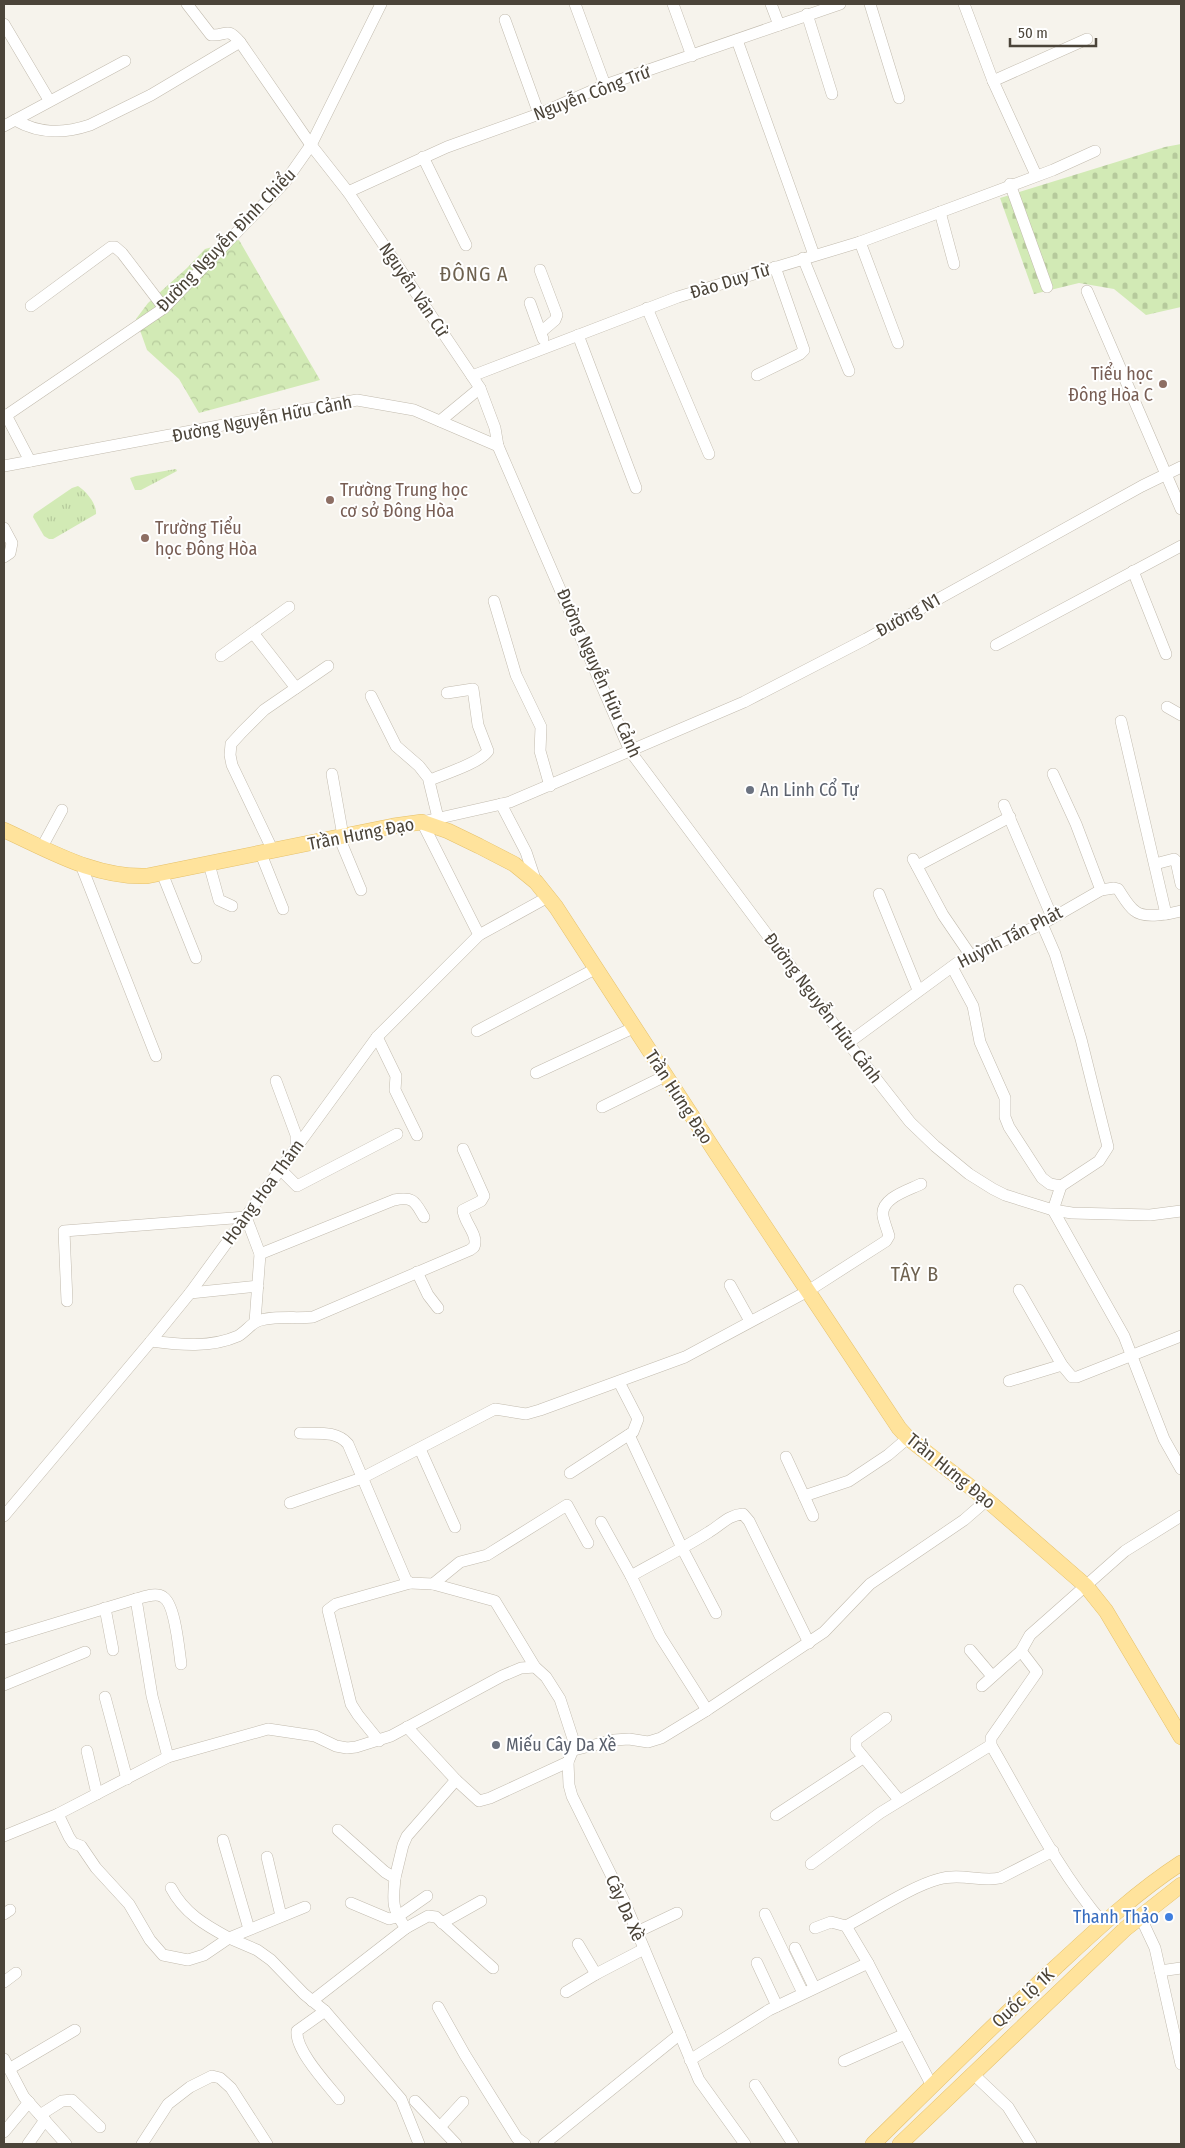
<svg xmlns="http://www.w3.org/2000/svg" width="1185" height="2148" font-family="'Fira Sans Condensed',sans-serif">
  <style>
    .grass { fill: url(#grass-tufts) }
    .forest { fill: url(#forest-crowns) }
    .cemetery { fill: url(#cemetery-stones) }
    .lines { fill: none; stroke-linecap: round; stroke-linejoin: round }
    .minor-casing { stroke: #c2bbae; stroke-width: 12 }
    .major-casing { stroke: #e6c16a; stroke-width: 16 }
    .minor { stroke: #fff; stroke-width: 11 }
    .major { stroke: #ffe39c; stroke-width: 15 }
    .education-dot { fill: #8d6e63; stroke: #fff; stroke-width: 2 }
    .worship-dot { fill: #6b7280; stroke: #fff; stroke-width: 2 }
    .shop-dot { fill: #3f7fe0; stroke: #fff; stroke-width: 2 }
    .labels { text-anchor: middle; stroke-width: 4; stroke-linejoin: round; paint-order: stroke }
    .street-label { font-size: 18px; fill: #4b4439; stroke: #fff }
    .education-label { font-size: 18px; fill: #785e54; stroke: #fff; text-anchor: start }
    .worship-label { font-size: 18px; fill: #5b616d; stroke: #fff; text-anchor: start }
    .shop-label { font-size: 18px; fill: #366cbe; stroke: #fff; text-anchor: end }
    .quarter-label { font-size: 20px; letter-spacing: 1px; fill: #6e6250; stroke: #fff }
  </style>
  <defs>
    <pattern id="grass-tufts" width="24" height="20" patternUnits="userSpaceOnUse" patternTransform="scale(1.25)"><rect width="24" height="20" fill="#d2eab5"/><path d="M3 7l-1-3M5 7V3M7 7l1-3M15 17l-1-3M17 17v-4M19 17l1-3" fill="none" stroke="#b6ca9c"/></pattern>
    <pattern id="forest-crowns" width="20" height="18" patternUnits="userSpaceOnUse" patternTransform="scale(1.25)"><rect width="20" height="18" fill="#d2eab5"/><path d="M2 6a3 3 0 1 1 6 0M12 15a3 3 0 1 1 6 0" fill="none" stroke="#b6ca9c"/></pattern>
    <pattern id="cemetery-stones" width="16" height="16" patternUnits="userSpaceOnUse" patternTransform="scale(1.25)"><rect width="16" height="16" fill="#d2eab5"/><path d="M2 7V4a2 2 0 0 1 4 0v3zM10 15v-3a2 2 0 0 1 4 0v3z" fill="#b6ca9c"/></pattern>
  </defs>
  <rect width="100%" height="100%" fill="#f6f3ec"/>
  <!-- grass -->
  <g class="grass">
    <polygon points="176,469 177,471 141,490 135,490 130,478 136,476"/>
    <path d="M78,486C86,491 97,504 96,514L53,539H49L44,536L33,517L34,514L72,488Z"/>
  </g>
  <!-- forest -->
  <polygon class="forest" points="239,240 320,380 199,413 179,379 147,350 136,319 148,303 187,268 205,249"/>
  <!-- cemetery -->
  <polygon class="cemetery" points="1181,144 1181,307 1146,315 1114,289 1079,283 1034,294 1000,198 1165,147"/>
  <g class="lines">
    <defs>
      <g id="minor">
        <path d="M187,4L211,35C228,36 226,26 240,42L311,145L348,192L472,376L480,388L495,428L498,446"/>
        <polyline points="575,4 605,85"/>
        <polyline points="673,4 692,56"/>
        <polyline points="771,4 779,25"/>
        <polyline points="870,4 899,98"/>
        <polyline points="964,4 993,81 1036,175"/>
        <polyline points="807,14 832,94"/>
        <polyline points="505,20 539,114"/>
        <polyline points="4,24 49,100"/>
        <polyline points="737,40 814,255"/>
        <polyline points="993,81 1087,39"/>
        <path d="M15,120C39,134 63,134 90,125L151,95L240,42"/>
        <polyline points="4,126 125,61"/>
        <polyline points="423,157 466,245"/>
        <polyline points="1010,184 1047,287"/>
        <polyline points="348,192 447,147 539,114 605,85 840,4"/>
        <polyline points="940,212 954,264"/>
        <polyline points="860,242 898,343"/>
        <polyline points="803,258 849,371"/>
        <polyline points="540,270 557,315 555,320 541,332"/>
        <polyline points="1087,291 1181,509"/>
        <polyline points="530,303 543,339"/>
        <polyline points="31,306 111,247 115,247 122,253 164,308"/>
        <polyline points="647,308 709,454"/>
        <polyline points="578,335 636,488"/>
        <polyline points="757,375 800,354 804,350 775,267"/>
        <polyline points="472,376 678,297 860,242 1053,170 1095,151"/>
        <polyline points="6,415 30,461"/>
        <polyline points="4,417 164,308 285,182 311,145 381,4"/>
        <polyline points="440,421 480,388"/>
        <polyline points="4,466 357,400 414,410 498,446 630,751 848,1043 910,1122 935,1146 969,1174 993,1189 1005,1195 1053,1210 1072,1213 1150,1215 1181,1211"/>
        <polyline points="4,528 12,543 10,553 4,557"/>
        <polyline points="1133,571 1166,654"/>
        <polyline points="494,601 516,675 541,727 540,751 550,786"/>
        <polyline points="253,633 296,688"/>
        <polyline points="996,645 1181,546"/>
        <polyline points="221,656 289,607"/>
        <polyline points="371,696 396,746 419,766 430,780 429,781 438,818"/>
        <polyline points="1167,707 1181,715"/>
        <polyline points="1121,721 1166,914"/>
        <polyline points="332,774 343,836"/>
        <polyline points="1053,774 1076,824 1101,890"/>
        <path d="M430,780C444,774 480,763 488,751L478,725L473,689L447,693"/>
        <polyline points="501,804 526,852 536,882"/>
        <polyline points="1004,805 1052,917"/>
        <polyline points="339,837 361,890"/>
        <polyline points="42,847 62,810"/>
        <polyline points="273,851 232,765 230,755 231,744 242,732 264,710 328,666"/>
        <polyline points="261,854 283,909"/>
        <polyline points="913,859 943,915 971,956"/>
        <polyline points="209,864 219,900 232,906"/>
        <polyline points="1155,864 1174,859 1176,861 1181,884"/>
        <polyline points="81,865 156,1056"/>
        <polyline points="917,866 1010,817"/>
        <polyline points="162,873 196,958"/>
        <polyline points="879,894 918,990"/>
        <polyline points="1042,924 1055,954 1081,1039 1108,1147 1099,1161 1061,1186 1053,1210 1124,1336 1164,1439 1181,1469"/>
        <polyline points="479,935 422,822 510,802 744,702 866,639 1142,486 1181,467"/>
        <polyline points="952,967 973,1006 980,1042 1005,1098 1005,1117 1009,1127 1042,1178 1050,1184 1061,1186"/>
        <polyline points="477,1031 595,969"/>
        <polyline points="377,1037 396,1076 395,1090 417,1135"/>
        <path d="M848,1043L957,963L991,946L1042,924L1101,890L1114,888L1118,889C1123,896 1128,906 1135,911C1144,919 1170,914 1181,911"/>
        <polyline points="536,1073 633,1028"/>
        <polyline points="276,1081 296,1135 296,1146"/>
        <polyline points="602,1107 665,1076"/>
        <polyline points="280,1169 297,1186 397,1134"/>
        <path d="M260,1254L394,1200C414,1196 415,1202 424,1217"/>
        <polyline points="417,1272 428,1295 438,1308"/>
        <polyline points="730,1285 750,1321"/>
        <polyline points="1019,1290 1062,1365 1072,1377 1077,1377 1181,1336"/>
        <polyline points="190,1293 258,1286"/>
        <polyline points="67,1301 64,1231 246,1217 260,1254 255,1322"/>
        <path d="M151,1341C180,1345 211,1348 238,1336C245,1332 250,1325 256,1322C270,1315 298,1319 313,1317L470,1250L474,1247C479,1235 464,1223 463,1210L481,1201L484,1196L463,1149"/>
        <polyline points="1009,1381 1062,1365"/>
        <path d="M300,1433C317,1434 336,1430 348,1444L406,1580L410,1583L433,1584L495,1601L535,1667L546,1677L560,1699L575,1745L568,1762L569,1785L572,1796L625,1903L699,2080L745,2144"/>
        <polyline points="629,1435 682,1548 716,1613"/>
        <polyline points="420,1449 455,1527"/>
        <polyline points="786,1457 804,1496 849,1481 888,1455 908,1438"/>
        <polyline points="570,1473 633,1432 638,1419 619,1382"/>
        <polyline points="804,1496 813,1516"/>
        <path d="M290,1503L362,1478L495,1409L526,1414L540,1410L685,1357L808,1291L886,1241L889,1236C887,1229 884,1222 883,1216C880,1198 909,1190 921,1184"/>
        <polyline points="4,1516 151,1341 190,1293 377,1037 479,935 548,897"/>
        <polyline points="601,1522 631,1576"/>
        <polyline points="433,1584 460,1562 487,1555 567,1505 588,1543"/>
        <polyline points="136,1599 152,1696 168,1757"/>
        <polyline points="105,1608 113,1650"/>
        <path d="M4,1639L136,1599C144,1597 156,1592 163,1597C175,1603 179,1650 181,1664"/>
        <polyline points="970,1650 992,1676"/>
        <polyline points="4,1685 85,1652"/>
        <polyline points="982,1686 1021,1651"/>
        <polyline points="105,1697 127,1779"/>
        <path d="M707,1710L660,1636L631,1576C657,1561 684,1548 709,1532C721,1525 728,1515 743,1514L749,1521L809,1643"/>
        <polyline points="886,1718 856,1740 856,1748 899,1800"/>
        <polyline points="407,1727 456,1780 479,1801 490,1798 568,1762"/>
        <polyline points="379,1741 358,1715 351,1704 328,1610 336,1604 410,1583"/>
        <polyline points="574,1750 614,1740 629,1739 648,1742 661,1738 707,1710 824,1632 870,1584 964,1520 987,1500"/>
        <polyline points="87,1751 97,1794"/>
        <polyline points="58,1814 69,1837 73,1843 81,1846 96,1868 129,1904 150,1940 163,1955 188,1960 204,1955 229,1938 257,1950 271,1960 304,1994 325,2011 401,2099 419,2144"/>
        <polyline points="776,1815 863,1758"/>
        <path d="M338,1830L385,1872L395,1878C393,1900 391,1909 406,1928"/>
        <polyline points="4,1836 58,1814 168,1757 268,1729 315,1736 336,1746 347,1748 356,1747 391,1736 502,1676 521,1668 535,1667"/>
        <polyline points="223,1840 249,1929"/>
        <polyline points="267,1857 281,1916"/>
        <polyline points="811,1864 880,1813 991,1745"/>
        <polyline points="395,1878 403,1845 407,1836 456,1780"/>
        <path d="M171,1888C184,1913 205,1925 229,1938L305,1907"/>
        <polyline points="351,1903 389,1919 397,1917 427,1896"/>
        <polyline points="4,1914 10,1910"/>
        <polyline points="765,1914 803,1993"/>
        <polyline points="1140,1916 1155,1948 1181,2064"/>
        <polyline points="442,1923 481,1901"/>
        <path d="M1103,1923C1058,1871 1026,1805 991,1745V1738L1037,1672L1021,1651L1030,1635L1125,1551L1181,1516"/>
        <path d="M846,1926C873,1912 912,1886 939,1879C960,1873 982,1882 1000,1878L1053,1851"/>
        <polyline points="815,1928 831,1922 846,1926 868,1963"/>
        <polyline points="637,1932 677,1913"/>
        <polyline points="578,1944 596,1974 644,1949"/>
        <polyline points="795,1948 814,1987"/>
        <polyline points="757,1963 777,2006"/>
        <polyline points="1160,1971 1181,1968"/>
        <polyline points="4,1982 16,1973"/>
        <polyline points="566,1992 596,1974"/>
        <polyline points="312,2001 406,1928 428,1916 436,1917 493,1968"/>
        <polyline points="438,2007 465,2055 517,2138 525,2144"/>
        <path d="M325,2011L297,2031C295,2050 327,2084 339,2099"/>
        <polyline points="4,2059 24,2097 66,2144"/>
        <polyline points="690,2060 769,2010 868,1963 932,2086"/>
        <polyline points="844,2061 905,2034"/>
        <polyline points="9,2069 75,2030"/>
        <polyline points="972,2073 1008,2107 1031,2144"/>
        <polyline points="755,2085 793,2144"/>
        <polyline points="415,2101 456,2144"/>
        <polyline points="40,2115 62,2101 72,2100 100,2127"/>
        <polyline points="440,2127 463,2102"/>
        <polyline points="4,2132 29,2102"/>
        <polyline points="28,2144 45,2120"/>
        <polyline points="142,2144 168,2104 190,2087 212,2076 220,2078 231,2088 267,2144"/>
        <polyline points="544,2144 680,2034"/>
      </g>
      <g id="major">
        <path d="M4,830C50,851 95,878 147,876L393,826L422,822L448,831L479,846L514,864L536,882L556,907L716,1153L899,1428L908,1438L987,1500L1086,1586L1106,1611L1181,1737"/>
        <path d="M873,2144C933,2085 993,2025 1056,1967C1096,1930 1135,1893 1181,1863"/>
        <polyline points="900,2144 1125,1929 1181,1885"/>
      </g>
    </defs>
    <!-- minor casing -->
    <use href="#minor" class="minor-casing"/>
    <!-- major casing -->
    <use href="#major" class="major-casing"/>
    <!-- minor -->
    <use href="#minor" class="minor"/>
    <!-- major -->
    <use href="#major" class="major"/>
  </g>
  <!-- markers -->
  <g class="education-dot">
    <circle cx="1163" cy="384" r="5"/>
    <circle cx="330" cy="500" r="5"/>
    <circle cx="145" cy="538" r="5"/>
  </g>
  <g class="worship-dot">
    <circle cx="750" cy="790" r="5"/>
    <circle cx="496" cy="1745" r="5"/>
  </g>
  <circle class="shop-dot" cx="1169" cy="1917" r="5"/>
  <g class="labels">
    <!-- street labels -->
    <g class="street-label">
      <text transform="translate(592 93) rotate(-21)" y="6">Nguyễn Công Trứ</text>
      <text transform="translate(226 240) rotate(-46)" y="6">Đường Nguyễn Đình Chiểu</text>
      <text transform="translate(730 281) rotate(-17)" y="6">Đào Duy Từ</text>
      <text transform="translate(414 290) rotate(56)" y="6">Nguyễn Văn Cừ</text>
      <text transform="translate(262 419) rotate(-11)" y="6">Đường Nguyễn Hữu Cảnh</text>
      <text transform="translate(908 615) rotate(-29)" y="6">Đường N1</text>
      <text transform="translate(599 673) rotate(66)" y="6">Đường Nguyễn Hữu Cảnh</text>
      <text transform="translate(361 834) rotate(-11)" y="6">Trần Hưng Đạo</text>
      <text transform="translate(1010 937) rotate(-27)" y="6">Huỳnh Tấn Phát</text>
      <text transform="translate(823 1008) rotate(53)" y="6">Đường Nguyễn Hữu Cảnh</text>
      <text transform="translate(679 1097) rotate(57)" y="6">Trần Hưng Đạo</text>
      <text transform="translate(263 1192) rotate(-54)" y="6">Hoàng Hoa Thám</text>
      <text transform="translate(951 1471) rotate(39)" y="6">Trần Hưng Đạo</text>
      <text transform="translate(625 1908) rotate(66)" y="6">Cây Da Xề</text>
      <text transform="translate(1023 1998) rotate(-43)" y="6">Quốc lộ 1K</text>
    </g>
    <!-- education labels -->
    <g class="education-label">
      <text x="1153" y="380" text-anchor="end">Tiểu học<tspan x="1153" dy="21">Đông Hòa C</tspan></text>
      <text x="340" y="496">Trường Trung học<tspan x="340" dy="21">cơ sở Đông Hòa</tspan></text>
      <text x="155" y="534">Trường Tiểu<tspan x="155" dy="21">học Đông Hòa</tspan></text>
    </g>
    <!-- worship labels -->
    <g class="worship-label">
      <text x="760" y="796">An Linh Cổ Tự</text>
      <text x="506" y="1751">Miếu Cây Da Xề</text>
    </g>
    <!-- shop labels -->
    <g class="shop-label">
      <text x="1159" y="1923">Thanh Thảo</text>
    </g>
    <!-- quarter labels -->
    <g class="quarter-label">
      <text x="474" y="281">ĐÔNG A</text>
      <text x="915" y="1281">TÂY B</text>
    </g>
  </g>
  <!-- border -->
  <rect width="1185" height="2148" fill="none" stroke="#4b4439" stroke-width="10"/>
  <!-- scale -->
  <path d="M1010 38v8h86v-8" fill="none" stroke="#4b4439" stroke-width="2.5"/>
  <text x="1018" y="38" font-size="15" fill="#4b4439" stroke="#ffffff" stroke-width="4" paint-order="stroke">50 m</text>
</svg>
